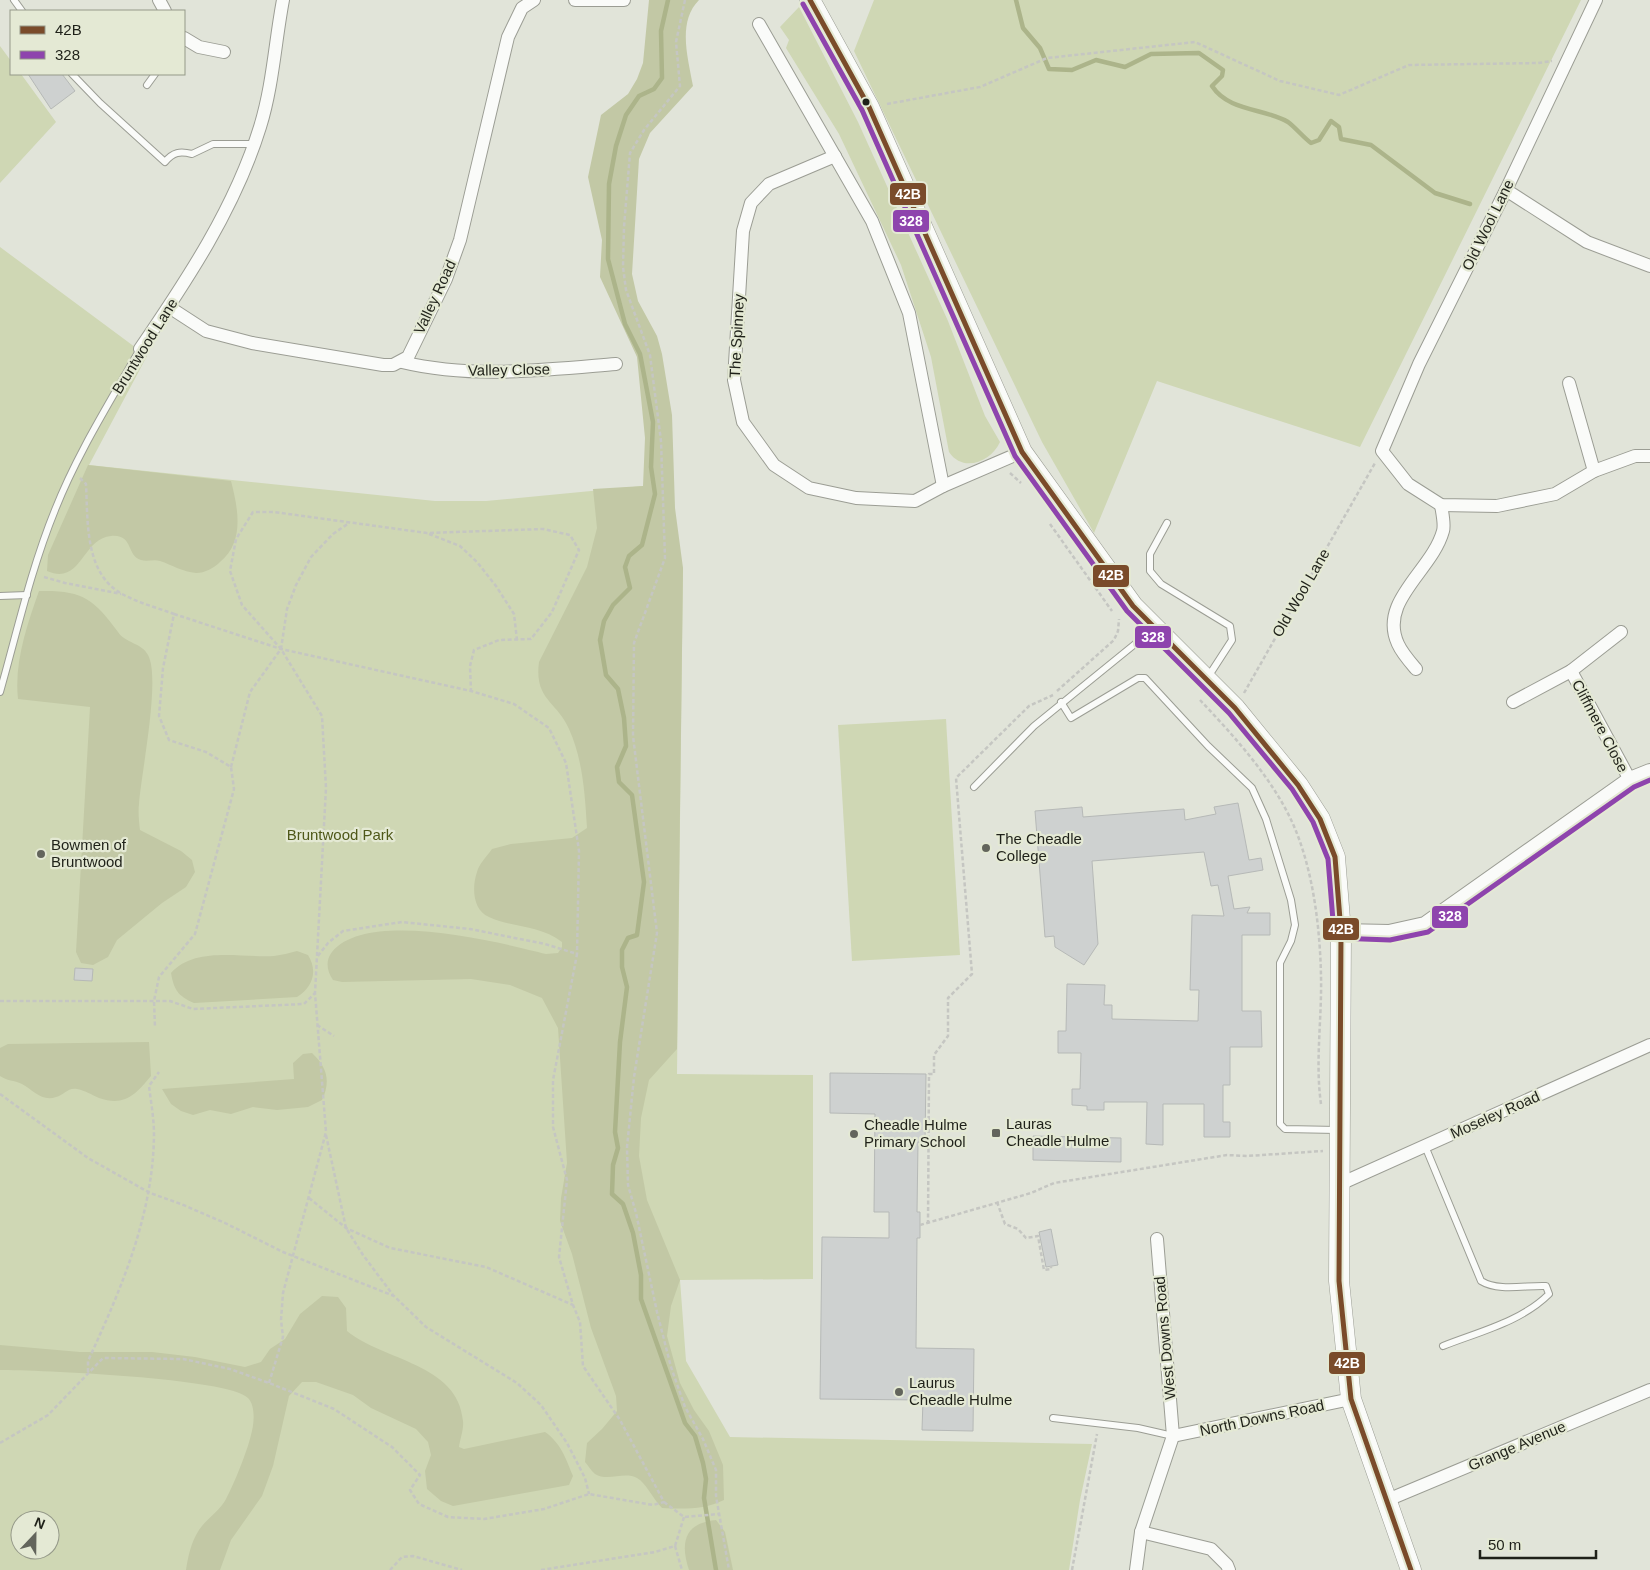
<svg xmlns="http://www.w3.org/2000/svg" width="1650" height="1570" font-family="Arial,sans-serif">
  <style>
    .green { fill: #cfd7b4; fill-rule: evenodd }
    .forest { fill: #c2c8a5 }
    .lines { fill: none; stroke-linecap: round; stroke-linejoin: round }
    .stream { stroke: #acb48a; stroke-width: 4.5 }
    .building { fill: #ced1d0; stroke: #b6b9b7 }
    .service-casing { stroke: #9b9d94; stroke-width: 8 }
    .minor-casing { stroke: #9b9d94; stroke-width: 14 }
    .tertiary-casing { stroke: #9b9d94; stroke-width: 18 }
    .primary-casing { stroke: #9b9d94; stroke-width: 21 }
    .path { stroke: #c5c6c2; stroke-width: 2.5; stroke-dasharray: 4 2.5; stroke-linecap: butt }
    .service { stroke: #fafbf9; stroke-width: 6 }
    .minor { stroke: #fafbf9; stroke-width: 12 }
    .tertiary { stroke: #fafbf9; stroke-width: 16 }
    .primary { stroke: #fafbf9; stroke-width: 20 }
    .bus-1-casing { stroke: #e4e9d4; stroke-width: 9 }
    .bus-2-casing { stroke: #e4e9d4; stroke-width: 9 }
    .bus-1 { stroke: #7a4b2a; stroke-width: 5 }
    .bus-2 { stroke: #8e44ad; stroke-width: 5 }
    .bus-dot { fill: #1f2119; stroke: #e4e9d4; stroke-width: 2 }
    .poi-dot { fill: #63655c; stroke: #e4e9d4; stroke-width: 2 }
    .labels { text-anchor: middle; stroke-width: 4.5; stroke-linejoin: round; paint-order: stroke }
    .street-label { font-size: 15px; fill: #1f2119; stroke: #e4e9d4 }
    .park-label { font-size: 15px; fill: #4f5819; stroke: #e4e9d4 }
    .poi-label { font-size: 15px; fill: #1f2119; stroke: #e4e9d4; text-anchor: start }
    .line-badge { stroke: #e4e9d4; stroke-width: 2 }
    .badge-label { font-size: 14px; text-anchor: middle; font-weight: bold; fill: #fff }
  </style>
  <rect width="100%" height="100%" fill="#e1e4d9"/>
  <!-- green -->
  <g class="green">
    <polygon points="874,0 1581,0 1360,447 1157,381 1094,533 1042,442 854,51"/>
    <path d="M799,7L858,122L948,321L985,416L1000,442C991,462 963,473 949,452L931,357L901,265L839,134L786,48L789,40L780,27Z"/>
    <polygon points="0,46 11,61 11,74 21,74 56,122 0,183"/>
    <path d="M0,247L147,356L89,465L435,501H486L643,486L683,568L677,1074L813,1075V1279L680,1280L686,1361L730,1437L1092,1444L1080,1500L1069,1570H0ZM20,1520H50V1550H20Z"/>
    <polygon points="946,719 960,955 852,961 838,725"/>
  </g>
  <!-- forest -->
  <g class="forest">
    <path d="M649,0H699C677,22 688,58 693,86L650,133L639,159L632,274L638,301L657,336L662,354L672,415L675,508L683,568L677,1049L649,1080L641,1118L639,1156L647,1200L680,1280L671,1306L667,1336L680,1383L694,1410L709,1431L723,1465L724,1500C704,1510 683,1509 662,1508C653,1499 646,1483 637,1478C624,1471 608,1482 595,1474C591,1471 588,1465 585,1462L587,1443L602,1429L617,1411L616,1396L591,1328L572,1254L560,1221L561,1198L567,1163L558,1028L542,998L510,985L471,979L342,982L333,980C327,971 325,961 332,952C367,909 498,942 546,954L558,953L562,947V942C540,925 513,928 489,917C472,910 472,886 477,872C479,864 487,856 492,849L511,844L572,838L587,828C585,795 583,760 569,729C557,701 534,700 539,662L587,567L597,528L593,489L643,486L645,438L637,357L600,277L602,240L588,177L601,115L628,94L637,79L643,63Z"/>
    <path d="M88,465L231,481C238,508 245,542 220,562C214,568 205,573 196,573C183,572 172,565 160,561C154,559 147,562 141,560C126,556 134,534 111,536C82,538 82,586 47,571L48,555Z"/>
    <path d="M39,591C82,590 93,598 118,632C125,643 142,643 148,655C161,678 141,774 139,804C138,812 139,822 140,830L181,851L192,860L195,872L186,887L162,903L117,940L108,957L93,965L81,963L76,952L90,707L18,699C14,663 27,625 39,591Z"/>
    <path d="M297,951L308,955C318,971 313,987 297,997L194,1003C178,996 174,990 171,973C195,946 241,958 274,956C282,955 289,953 297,951Z"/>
    <path d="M149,1042L151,1076C136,1094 125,1107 99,1098C92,1095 84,1090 77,1089C68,1087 64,1095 56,1097C42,1102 33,1090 22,1084C14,1080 7,1081 0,1076V1048L8,1044Z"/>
    <path d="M312,1053C327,1067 331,1081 322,1100L308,1107L277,1110L253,1107L231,1114L210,1110L193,1115L181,1111L171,1104L162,1089L294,1079L293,1063L303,1054Z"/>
    <path d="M322,1296L338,1297L346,1308L347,1331C383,1361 458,1363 463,1421C464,1429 460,1439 459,1447L464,1449L545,1432C561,1443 566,1459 573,1476L569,1485L453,1506L441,1501L427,1489L425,1471L431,1455L428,1442L416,1429L371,1408L353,1395L316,1382H302L289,1396L273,1466L262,1496L231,1540L220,1570H186C188,1557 191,1542 199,1530C206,1519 220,1511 226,1499C234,1484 247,1452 251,1435C254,1425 256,1406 248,1398C230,1378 36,1370 0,1370V1345L80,1352H152L195,1357L245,1367L261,1362L270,1349L285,1339L300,1314Z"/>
    <path d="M716,1520L725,1532L733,1570H689C680,1543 684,1523 716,1520Z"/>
  </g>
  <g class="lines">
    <!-- stream -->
    <g class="stream">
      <polyline points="668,0 661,31 662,78 654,89 639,96 626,115 616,146 609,184 608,259 625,324 640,354 653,422 651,467 655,494 642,545 629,556 625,567 630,588 613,605 604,621 600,640 606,675 618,689 624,718 626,746 617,767 619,782 632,795 644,882 637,935 628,938 622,950 622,967 627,987 620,1042 615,1132 618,1148 613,1165 612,1194 623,1204 633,1233 641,1275 641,1299 685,1423 695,1436 703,1463 706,1479 704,1498 716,1570"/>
      <path d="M1016,0L1023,28L1040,48L1049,69L1072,70L1096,60L1125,67L1151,54L1199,53L1223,70L1222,76L1212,86C1229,112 1265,108 1288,122C1296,128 1303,137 1311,143L1319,140L1331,121L1339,127L1341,139L1371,145L1435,193L1470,204"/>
    </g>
  </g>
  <!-- building -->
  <g class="building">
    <polygon points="28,74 62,74 75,91 51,109"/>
    <polygon points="1238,803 1249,860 1261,858 1263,870 1228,876 1234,909 1250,907 1247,913 1270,913 1270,935 1242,935 1242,1011 1261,1011 1262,1047 1230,1047 1230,1085 1223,1085 1223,1122 1230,1122 1230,1137 1204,1137 1204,1104 1163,1104 1163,1145 1146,1144 1147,1102 1104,1102 1104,1110 1087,1110 1087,1106 1072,1105 1072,1089 1080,1089 1081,1053 1058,1053 1058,1031 1066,1031 1067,984 1105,985 1104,1005 1112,1005 1112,1019 1198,1021 1199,990 1190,990 1192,915 1224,916 1218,885 1211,886 1204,852 1092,861 1098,944 1084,965 1055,947 1054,936 1045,937 1035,811 1082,807 1083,817 1184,809 1185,820 1216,814 1214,807"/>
    <polygon points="75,968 93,969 92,981 74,980"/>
    <polygon points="830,1073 926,1074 925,1142 918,1142 917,1212 920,1212 920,1238 917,1238 916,1348 974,1349 973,1431 922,1430 923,1400 820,1399 822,1237 889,1238 889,1212 874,1212 875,1114 830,1113"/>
    <polygon points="1033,1136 1121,1138 1121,1162 1033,1160"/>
    <polygon points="1051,1229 1058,1265 1046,1267 1039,1232"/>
  </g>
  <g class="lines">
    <defs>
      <g id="service">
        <polyline points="14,0 22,11"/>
        <path d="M72,74L100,103L165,162C173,152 180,151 192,154L213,144H254"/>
        <polyline points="147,85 155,74"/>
        <polyline points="1167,523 1150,554 1150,571 1161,584 1230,626 1232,640 1208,677"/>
        <polyline points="0,596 27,595"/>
        <path d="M0,692C17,632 31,569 55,510C77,454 110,402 140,349"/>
        <polyline points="1061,702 1071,718 1138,678 1145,678 1208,746 1252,788 1266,819 1291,900 1295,925 1291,941 1280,963 1280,1124 1285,1129 1337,1130"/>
        <polyline points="974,787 1034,726 1135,644 1152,627"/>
        <path d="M1425,1146L1481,1281C1499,1292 1526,1285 1546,1286L1549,1294C1521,1322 1478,1332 1443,1346"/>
        <polyline points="1053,1418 1138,1428 1173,1436"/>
      </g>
      <g id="minor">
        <polyline points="159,0 165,11"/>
        <polyline points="575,0 624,0"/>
        <polyline points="1596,0 1506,190 1419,364 1382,451 1408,484 1441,505 1497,506 1555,494 1594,471 1635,456 1650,456"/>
        <polyline points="759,24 872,221 909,313 943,486"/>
        <polyline points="184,38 199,47 224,52"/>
        <polyline points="835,156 769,184 751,203 743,231 734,380 743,422 774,465 809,488 856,498 915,501 943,486 1022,452"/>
        <polyline points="1506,190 1587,242 1650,266"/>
        <polyline points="169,307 206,331 252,343 383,365 393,365 408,357 446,279 460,240 508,37 522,8 534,0"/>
        <path d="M140,349C187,280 235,208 260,127C273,85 275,42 283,0"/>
        <path d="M402,362C472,379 545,370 616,364"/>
        <polyline points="1569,383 1594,471"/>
        <path d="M1416,669C1410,662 1402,653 1398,644C1378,601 1432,571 1443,531C1445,524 1442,512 1441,505"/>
        <polyline points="1571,671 1630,780"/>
        <polyline points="1513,702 1571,671 1621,632"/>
        <polyline points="1340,1184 1650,1045"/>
        <polyline points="1173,1436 1351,1399"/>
        <polyline points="1385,1501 1650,1390"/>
        <polyline points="1141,1532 1211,1549 1227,1565 1229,1570"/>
        <polyline points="1136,1570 1141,1532 1173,1436 1157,1239"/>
      </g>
      <polyline id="tertiary" points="1341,932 1389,933 1425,925 1630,780 1650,772"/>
      <polyline id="primary" points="810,0 869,107 1022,452 1133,606 1235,708 1298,785 1320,819 1335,857 1341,932 1339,1281 1351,1399 1411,1570"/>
    </defs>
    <!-- service casing -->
    <use href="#service" class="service-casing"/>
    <!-- minor casing -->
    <use href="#minor" class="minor-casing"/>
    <!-- tertiary casing -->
    <use href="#tertiary" class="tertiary-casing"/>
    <!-- primary casing -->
    <use href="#primary" class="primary-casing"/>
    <!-- path -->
    <g class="path">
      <polyline points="685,0 676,42 680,86 644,130 630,153 624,227 623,267 626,290 650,355 661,441 665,558 634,643 633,736 657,933 634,1077 627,1147 628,1185 636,1213 657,1312 671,1367 685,1407 703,1439 716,1470 716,1496 729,1570"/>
      <polyline points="887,104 980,87 1047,58 1195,42 1280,81 1339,95 1409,65 1538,63 1552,61"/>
      <polyline points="1010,473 1021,483"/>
      <path d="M80,478L86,484C88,521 84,575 124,595C139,603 158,608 174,614L163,668L159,716L169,740L206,752L231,767L234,789L195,934L159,977L154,1001L155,1027"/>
      <polyline points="1050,524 1112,611"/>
      <polyline points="429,534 460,546 477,562 496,586 514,614 517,640"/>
      <polyline points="44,577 65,583 121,594"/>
      <polyline points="174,614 281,649 471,691 514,704 549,728 566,763 579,851 577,954"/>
      <polyline points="1057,691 1114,640 1118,631 1119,619"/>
      <polyline points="1244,693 1375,463"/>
      <path d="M1200,700C1234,736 1273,779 1293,824C1313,869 1320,927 1321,976C1322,1019 1315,1062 1321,1104"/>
      <polyline points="231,767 250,692 281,649 287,609 296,585 311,557 333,534 349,523"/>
      <polyline points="0,1001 170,1001 193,1009 304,1004 315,993"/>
      <polyline points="317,1025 334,1036"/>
      <polyline points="0,1094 88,1158 150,1193 181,1204 225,1223 283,1252 394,1296 426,1327 517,1383 541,1405 567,1443 585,1478 589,1494"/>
      <polyline points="326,1135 346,1228 363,1255 393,1295"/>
      <polyline points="309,1198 346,1228 390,1248 486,1267 573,1305"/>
      <polyline points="997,1202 1005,1224 1018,1229 1026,1238 1038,1236 1044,1270 1051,1269 1051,1266"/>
      <polyline points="928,1224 929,1074 934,1074 934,1055 948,1036 948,998 972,974 956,778 1029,706 1053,695"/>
      <polyline points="920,1225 1031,1193 1054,1183 1227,1155 1247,1156 1323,1151"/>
      <path d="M88,1372V1361C121,1289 153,1216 154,1135C154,1119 151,1102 149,1086L159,1072"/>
      <polyline points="269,1383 283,1337 281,1320 283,1293 326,1132 315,993 326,788 322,716 281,649 242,605 230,571 236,539 253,512 274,512 427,533 543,529 570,535 579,550 552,612 531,639 499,640 474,650 470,666 471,691"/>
      <polyline points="0,1443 48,1415 103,1358 183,1359 230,1369 269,1383 334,1409 392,1447 420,1475 410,1490 419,1504 448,1517 484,1519 544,1509 589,1494 653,1505 664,1502 620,1420 583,1366 580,1322 573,1305 559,1257 567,1180 553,1127 553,1080 577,954 545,944 470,929 402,922 343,931 328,943 317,957"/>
      <polyline points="664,1502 684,1517 719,1514"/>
      <polyline points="675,1546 682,1570"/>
      <polyline points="390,1570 402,1557 413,1556 462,1570"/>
      <polyline points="541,1570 655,1552 675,1546 684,1517"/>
      <polyline points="1072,1570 1097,1434"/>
    </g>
    <!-- service -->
    <use href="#service" class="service"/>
    <!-- minor -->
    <use href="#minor" class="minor"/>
    <!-- tertiary -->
    <use href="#tertiary" class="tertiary"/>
    <!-- primary -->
    <use href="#primary" class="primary"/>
    <defs>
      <polyline id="bus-1" points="810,0 869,107 1022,452 1133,606 1235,708 1298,785 1320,819 1335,857 1341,932 1339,1281 1351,1399 1411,1570"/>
      <polyline id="bus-2" points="803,4 862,110 1015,456 1127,611 1229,713 1292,789 1313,822 1328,859 1334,933 1336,938 1390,940 1428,932 1634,787 1650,780"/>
    </defs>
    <!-- bus-1 casing -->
    <use href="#bus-1" class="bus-1-casing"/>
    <!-- bus-2 casing -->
    <use href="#bus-2" class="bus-2-casing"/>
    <!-- bus-1 -->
    <use href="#bus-1" class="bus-1"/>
    <!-- bus-2 -->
    <use href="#bus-2" class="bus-2"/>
  </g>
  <!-- markers -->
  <circle class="bus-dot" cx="866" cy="102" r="4.5"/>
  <g class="poi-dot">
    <circle cx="986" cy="848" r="5"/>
    <circle cx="41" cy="854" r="5"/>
    <rect x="991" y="1128" width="10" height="10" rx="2.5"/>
    <circle cx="854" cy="1134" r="5"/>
    <circle cx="899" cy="1392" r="5"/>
  </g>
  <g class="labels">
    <!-- street labels -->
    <g class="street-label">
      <text transform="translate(1488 225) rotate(-64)" y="5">Old Wool Lane</text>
      <text transform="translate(435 297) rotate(-65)" y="5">Valley Road</text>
      <text transform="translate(737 336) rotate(-87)" y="5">The Spinney</text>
      <text transform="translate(145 346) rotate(-58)" y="5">Bruntwood Lane</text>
      <text transform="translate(509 370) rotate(-1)" y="5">Valley Close</text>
      <text transform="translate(1301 593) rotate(-60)" y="5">Old Wool Lane</text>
      <text transform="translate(1600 726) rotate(62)" y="5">Cliffmere Close</text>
      <text transform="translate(1495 1115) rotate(-24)" y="5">Moseley Road</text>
      <text transform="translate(1165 1338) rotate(-95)" y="5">West Downs Road</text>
      <text transform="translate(1262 1418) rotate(-12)" y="5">North Downs Road</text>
      <text transform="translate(1517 1446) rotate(-23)" y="5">Grange Avenue</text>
    </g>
    <!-- park labels -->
    <g class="park-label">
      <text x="340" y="840">Bruntwood Park</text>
    </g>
    <!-- poi labels -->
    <g class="poi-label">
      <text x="996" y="844">The Cheadle<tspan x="996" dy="17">College</tspan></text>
      <text x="51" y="850">Bowmen of<tspan x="51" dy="17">Bruntwood</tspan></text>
      <text x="1006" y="1129">Lauras<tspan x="1006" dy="17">Cheadle Hulme</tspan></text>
      <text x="864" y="1130">Cheadle Hulme<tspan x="864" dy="17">Primary School</tspan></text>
      <text x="909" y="1388">Laurus<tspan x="909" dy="17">Cheadle Hulme</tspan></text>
    </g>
  </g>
  <g class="line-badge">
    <rect x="889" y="182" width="38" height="24" rx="5" fill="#7a4b2a"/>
    <rect x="892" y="209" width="38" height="24" rx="5" fill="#8e44ad"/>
    <rect x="1092" y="564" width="38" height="24" rx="5" fill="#7a4b2a"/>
    <rect x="1134" y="625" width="38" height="24" rx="5" fill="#8e44ad"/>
    <rect x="1431" y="905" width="38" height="24" rx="5" fill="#8e44ad"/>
    <rect x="1322" y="917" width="38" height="24" rx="5" fill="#7a4b2a"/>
    <rect x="1328" y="1351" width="38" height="24" rx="5" fill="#7a4b2a"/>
  </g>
  <g class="badge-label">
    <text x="908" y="199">42B</text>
    <text x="911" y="226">328</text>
    <text x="1111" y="580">42B</text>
    <text x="1153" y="642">328</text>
    <text x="1450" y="921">328</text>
    <text x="1341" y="934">42B</text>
    <text x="1347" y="1368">42B</text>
  </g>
  <!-- legend -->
  <rect x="10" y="10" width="175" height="65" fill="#e4e9d4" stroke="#959989"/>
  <rect x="20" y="26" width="25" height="8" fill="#7a4b2a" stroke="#959989"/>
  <text x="55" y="35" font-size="15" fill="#1f2119">42B</text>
  <rect x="20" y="51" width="25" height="8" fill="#8e44ad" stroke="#959989"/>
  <text x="55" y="60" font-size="15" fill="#1f2119">328</text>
  <!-- north arrow -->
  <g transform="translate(35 1535) rotate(22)"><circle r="24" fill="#e4e9d4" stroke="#959989"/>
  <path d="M0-4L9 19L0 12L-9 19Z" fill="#63655c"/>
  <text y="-8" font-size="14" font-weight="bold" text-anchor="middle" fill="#1f2119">N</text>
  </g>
  <!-- scale -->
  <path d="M1480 1550v8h116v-8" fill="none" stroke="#1f2119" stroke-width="2.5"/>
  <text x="1488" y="1550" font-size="15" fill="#1f2119" stroke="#e4e9d4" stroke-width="4" paint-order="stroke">50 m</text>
</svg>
